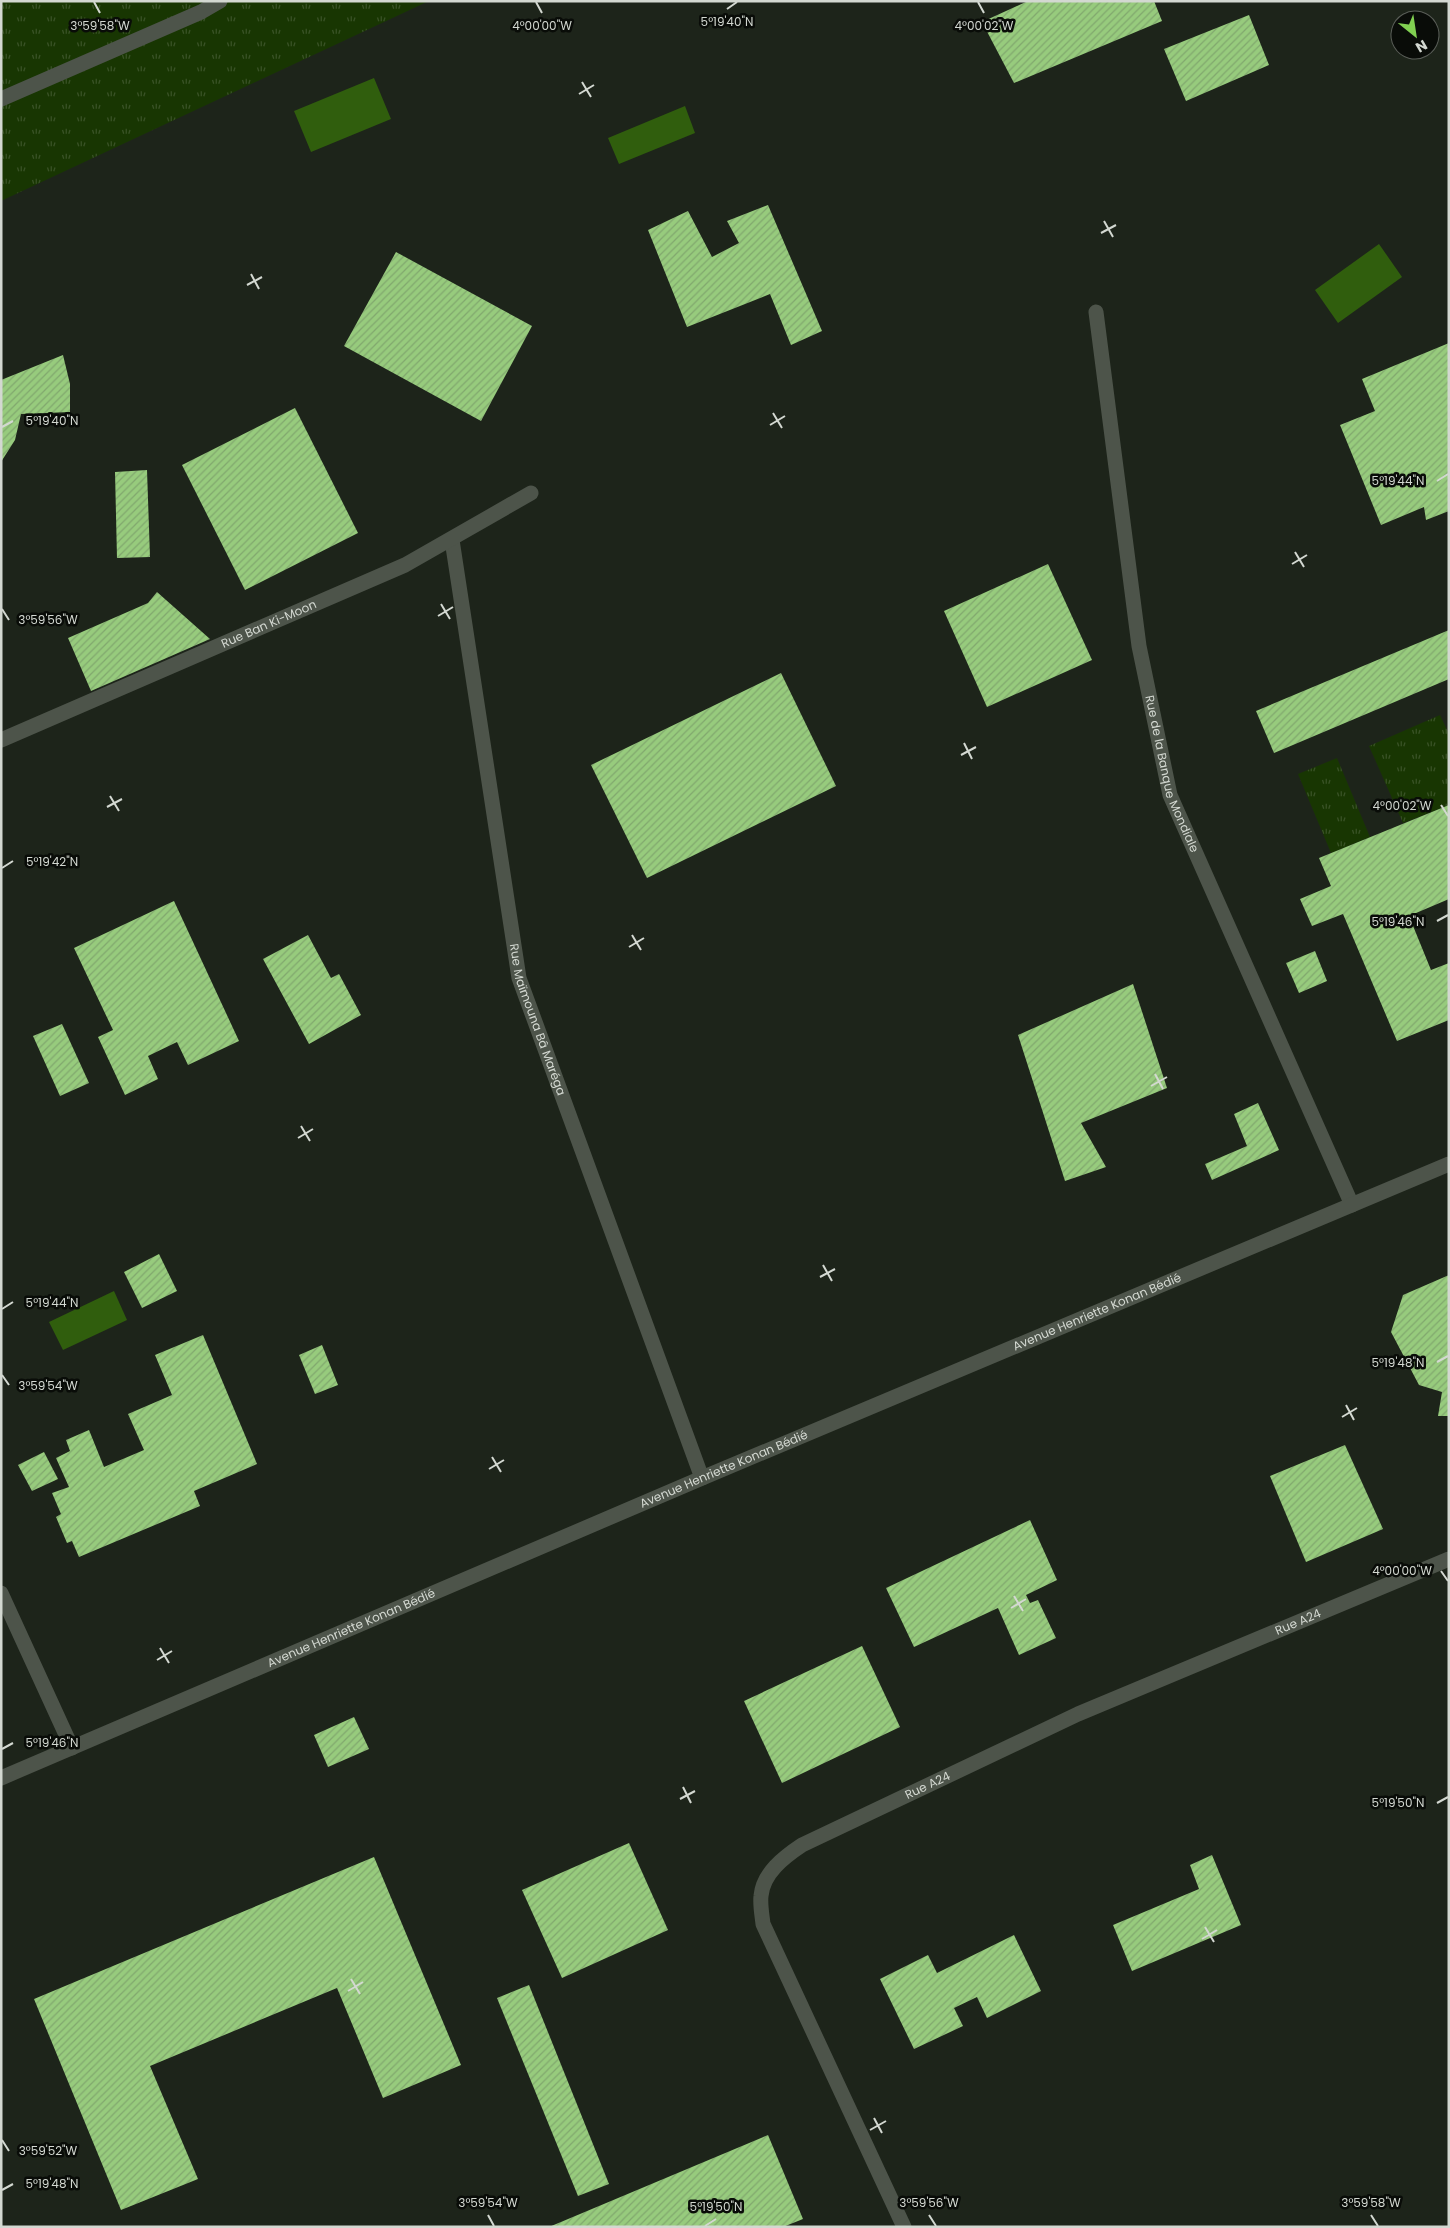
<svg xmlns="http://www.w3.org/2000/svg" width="1450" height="2228" font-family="Poppins,sans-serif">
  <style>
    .grass { fill: url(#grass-tufts) }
    .water { fill: #305e0d }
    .building { fill: url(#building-hatch) }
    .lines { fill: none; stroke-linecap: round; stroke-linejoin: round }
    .minor { stroke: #4d544a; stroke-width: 15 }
    .ticks { fill: none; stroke: #d3d8d1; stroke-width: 2 }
    .labels { text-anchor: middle; stroke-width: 5; stroke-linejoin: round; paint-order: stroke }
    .street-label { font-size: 12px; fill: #d3d8d1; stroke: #090c08 }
    .ticks-label { font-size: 12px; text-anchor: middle; fill: #d3d8d1; stroke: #090c08; stroke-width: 5; stroke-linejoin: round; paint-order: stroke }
  </style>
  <defs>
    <pattern id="grass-tufts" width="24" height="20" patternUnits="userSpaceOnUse" patternTransform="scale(1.25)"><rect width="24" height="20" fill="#183602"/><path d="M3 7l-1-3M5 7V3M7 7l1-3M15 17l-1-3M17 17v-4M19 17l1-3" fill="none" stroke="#395226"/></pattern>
    <pattern id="building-hatch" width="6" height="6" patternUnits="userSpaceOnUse" patternTransform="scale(1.25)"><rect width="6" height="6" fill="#97cb7d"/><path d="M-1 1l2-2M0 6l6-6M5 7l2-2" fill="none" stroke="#81a86e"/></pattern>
  </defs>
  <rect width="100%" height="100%" fill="#1d241a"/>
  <!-- grass -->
  <g class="grass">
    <polygon points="1,1 429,1 1,201"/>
    <polygon points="1440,715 1449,734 1449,805 1403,823 1369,746"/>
    <polygon points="1337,758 1370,837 1331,853 1298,774"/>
  </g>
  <!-- water -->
  <g class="water">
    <polygon points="374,78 391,119 311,152 294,111"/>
    <polygon points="685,106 695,133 619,164 608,138"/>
    <polygon points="1379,244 1402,277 1338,323 1315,290"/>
    <polygon points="114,1291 127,1320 63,1350 49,1322"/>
  </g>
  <!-- building -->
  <g class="building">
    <polygon points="1028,1 1154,1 1162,21 1014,83 982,22"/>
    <polygon points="1249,15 1269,65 1186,101 1164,49"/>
    <polygon points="768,205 822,331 791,345 770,294 687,327 648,230 688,211 712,257 739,243 727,221"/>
    <polygon points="396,252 532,326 481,421 344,346"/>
    <polygon points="1449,343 1449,511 1426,520 1424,507 1381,525 1340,425 1375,411 1362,379"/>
    <polygon points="63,355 70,384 70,412 21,414 15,440 1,462 1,380"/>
    <polygon points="295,408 358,533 245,590 182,465"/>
    <polygon points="147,470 150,557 117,558 115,472"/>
    <polygon points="1048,564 1092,660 987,707 944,611"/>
    <polygon points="157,592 210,639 91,691 68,638 148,603"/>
    <polygon points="1449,630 1449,679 1274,753 1256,711"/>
    <polygon points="781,673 836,786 647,878 591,765"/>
    <polygon points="1449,805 1449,899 1409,916 1431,970 1449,963 1449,1020 1397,1041 1343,914 1312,926 1300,899 1331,886 1319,858"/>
    <polygon points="174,901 239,1041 188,1065 177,1042 148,1056 158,1079 125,1095 98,1037 113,1030 74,948"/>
    <polygon points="308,935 331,978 339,974 361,1015 309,1044 263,959"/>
    <polygon points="1315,951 1327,981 1299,993 1286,963"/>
    <polygon points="1133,984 1167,1088 1081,1123 1106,1167 1065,1181 1018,1035"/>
    <polygon points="62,1024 89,1083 60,1096 33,1036"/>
    <polygon points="1258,1103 1279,1150 1212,1180 1205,1164 1247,1146 1234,1114"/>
    <polygon points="159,1254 177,1291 142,1308 124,1272"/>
    <polygon points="1449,1275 1449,1416 1438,1416 1442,1392 1419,1385 1391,1332 1403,1295"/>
    <polygon points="203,1335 257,1464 194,1491 200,1506 79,1557 72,1541 67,1543 56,1517 61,1514 52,1493 69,1487 56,1458 70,1451 66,1440 89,1430 104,1467 144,1450 128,1414 172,1395 155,1355"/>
    <polygon points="322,1345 338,1385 315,1394 299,1355"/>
    <polygon points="1345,1445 1383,1529 1306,1562 1270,1476"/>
    <polygon points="44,1452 58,1479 32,1491 18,1465"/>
    <polygon points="1030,1520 1057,1580 1026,1595 1030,1603 1038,1600 1056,1638 1019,1655 998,1608 914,1647 886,1588"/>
    <polygon points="862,1646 900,1727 782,1783 744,1701"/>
    <polygon points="354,1717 369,1749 328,1767 314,1735"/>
    <polygon points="629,1843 668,1930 562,1978 522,1890"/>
    <polygon points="1212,1855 1241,1925 1132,1971 1113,1925 1199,1889 1190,1865"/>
    <polygon points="374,1857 461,2065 383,2098 337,1988 150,2066 198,2179 121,2210 34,1999"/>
    <polygon points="1014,1935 1041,1991 987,2018 977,1997 954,2008 963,2026 914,2049 880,1979 928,1955 937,1973"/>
    <polygon points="529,1985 609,2184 578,2196 497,1998"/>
    <polygon points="768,2135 803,2219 783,2227 549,2227"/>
  </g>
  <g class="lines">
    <!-- minor -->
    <g class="minor">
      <polyline points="1,99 201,12 220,1"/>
      <path id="s1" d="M1096,312L1139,646L1170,795L1352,1205"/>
      <path id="s2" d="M452,540L519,978L702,1478"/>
      <path id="s3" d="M1,740L405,565L531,493"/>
      <polyline points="1,1593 72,1748"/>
      <path id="s4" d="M1,1778L702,1478L1449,1164"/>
      <path id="s5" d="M904,2227L763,1924C762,1915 760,1905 761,1896C763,1873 784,1857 802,1845L1078,1714L1449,1559"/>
    </g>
  </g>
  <!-- ticks -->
  <path class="ticks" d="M94,2L100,13M536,2L542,13M978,2L984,13M727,9L737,2M582,82L591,97M579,94L594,85M1104,221L1113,237M1101,233L1116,225M251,274L259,289M247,285L262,277M773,413L782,428M770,425L785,416M2,427L13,421M1437,481L1448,474M1295,552L1304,567M1292,564L1307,555M441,604L450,619M2,609L9,620M438,616L453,607M964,743L972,759M961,755L976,747M110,796L119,811M1441,805L1448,816M107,807L122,799M2,868L13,861M1437,921L1448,915M632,935L641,950M629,947L644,938M1155,1074L1163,1089M1151,1086L1167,1077M301,1126L310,1141M298,1138L313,1129M823,1265L832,1281M820,1277L835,1269M2,1309L13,1302M1437,1362L1448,1356M2,1375L9,1385M1346,1405L1354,1420M1342,1417L1357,1408M492,1457L501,1472M489,1469L504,1460M1441,1571L1448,1581M1014,1596L1023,1611M1011,1608L1026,1599M160,1648L169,1663M157,1660L172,1651M2,1749L13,1743M683,1787L691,1803M680,1799L695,1791M1437,1803L1448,1797M1205,1927L1214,1942M1202,1939L1217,1930M351,1979L360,1994M348,1991L363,1982M874,2118L882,2133M870,2130L886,2121M2,2140L9,2151M2,2190L13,2184M488,2215L494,2226M929,2215L936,2226M1371,2215L1378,2226M705,2226L716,2219"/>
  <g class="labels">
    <!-- street labels -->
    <g class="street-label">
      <text dy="4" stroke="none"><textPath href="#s3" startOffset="292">Rue Ban Ki-Moon</textPath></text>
      <text dy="4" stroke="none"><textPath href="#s1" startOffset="469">Rue de la Banque Mondiale</textPath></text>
      <text dy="4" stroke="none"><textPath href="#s2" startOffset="488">Rue Maïmouna Bâ Maréga</textPath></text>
      <text dy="4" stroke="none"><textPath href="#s4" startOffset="1191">Avenue Henriette Konan Bédié</textPath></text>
      <text dy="4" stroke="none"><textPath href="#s4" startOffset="786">Avenue Henriette Konan Bédié</textPath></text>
      <text dy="4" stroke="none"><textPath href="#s5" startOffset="974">Rue A24</textPath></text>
      <text dy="4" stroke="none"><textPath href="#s4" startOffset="381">Avenue Henriette Konan Bédié</textPath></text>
      <text dy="4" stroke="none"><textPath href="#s5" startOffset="569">Rue A24</textPath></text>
    </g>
  </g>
  <g class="ticks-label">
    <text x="727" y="26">5°19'40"N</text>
    <text x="984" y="30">4°00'02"W</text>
    <text x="100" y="30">3°59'58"W</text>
    <text x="542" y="30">4°00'00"W</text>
    <text x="52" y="425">5°19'40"N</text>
    <text x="1398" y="485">5°19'44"N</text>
    <text x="48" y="624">3°59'56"W</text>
    <text x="1402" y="810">4°00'02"W</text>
    <text x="52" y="866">5°19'42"N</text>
    <text x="1398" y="926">5°19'46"N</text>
    <text x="52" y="1307">5°19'44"N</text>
    <text x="1398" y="1367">5°19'48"N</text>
    <text x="48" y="1390">3°59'54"W</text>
    <text x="1402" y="1575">4°00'00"W</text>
    <text x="52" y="1747">5°19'46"N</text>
    <text x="1398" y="1807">5°19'50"N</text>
    <text x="48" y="2155">3°59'52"W</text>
    <text x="52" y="2188">5°19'48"N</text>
    <text x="488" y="2207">3°59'54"W</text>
    <text x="929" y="2207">3°59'56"W</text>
    <text x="1371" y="2207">3°59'58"W</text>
    <text x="716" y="2211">5°19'50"N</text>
  </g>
  <!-- border -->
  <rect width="1450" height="2228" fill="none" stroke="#d3d8d1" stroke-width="5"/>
  <!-- north arrow -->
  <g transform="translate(1415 35) rotate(150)"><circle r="24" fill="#090c08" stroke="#5a5e58"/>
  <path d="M0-4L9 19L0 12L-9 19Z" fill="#81d051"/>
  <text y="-8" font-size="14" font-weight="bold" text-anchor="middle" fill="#d3d8d1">N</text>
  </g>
</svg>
